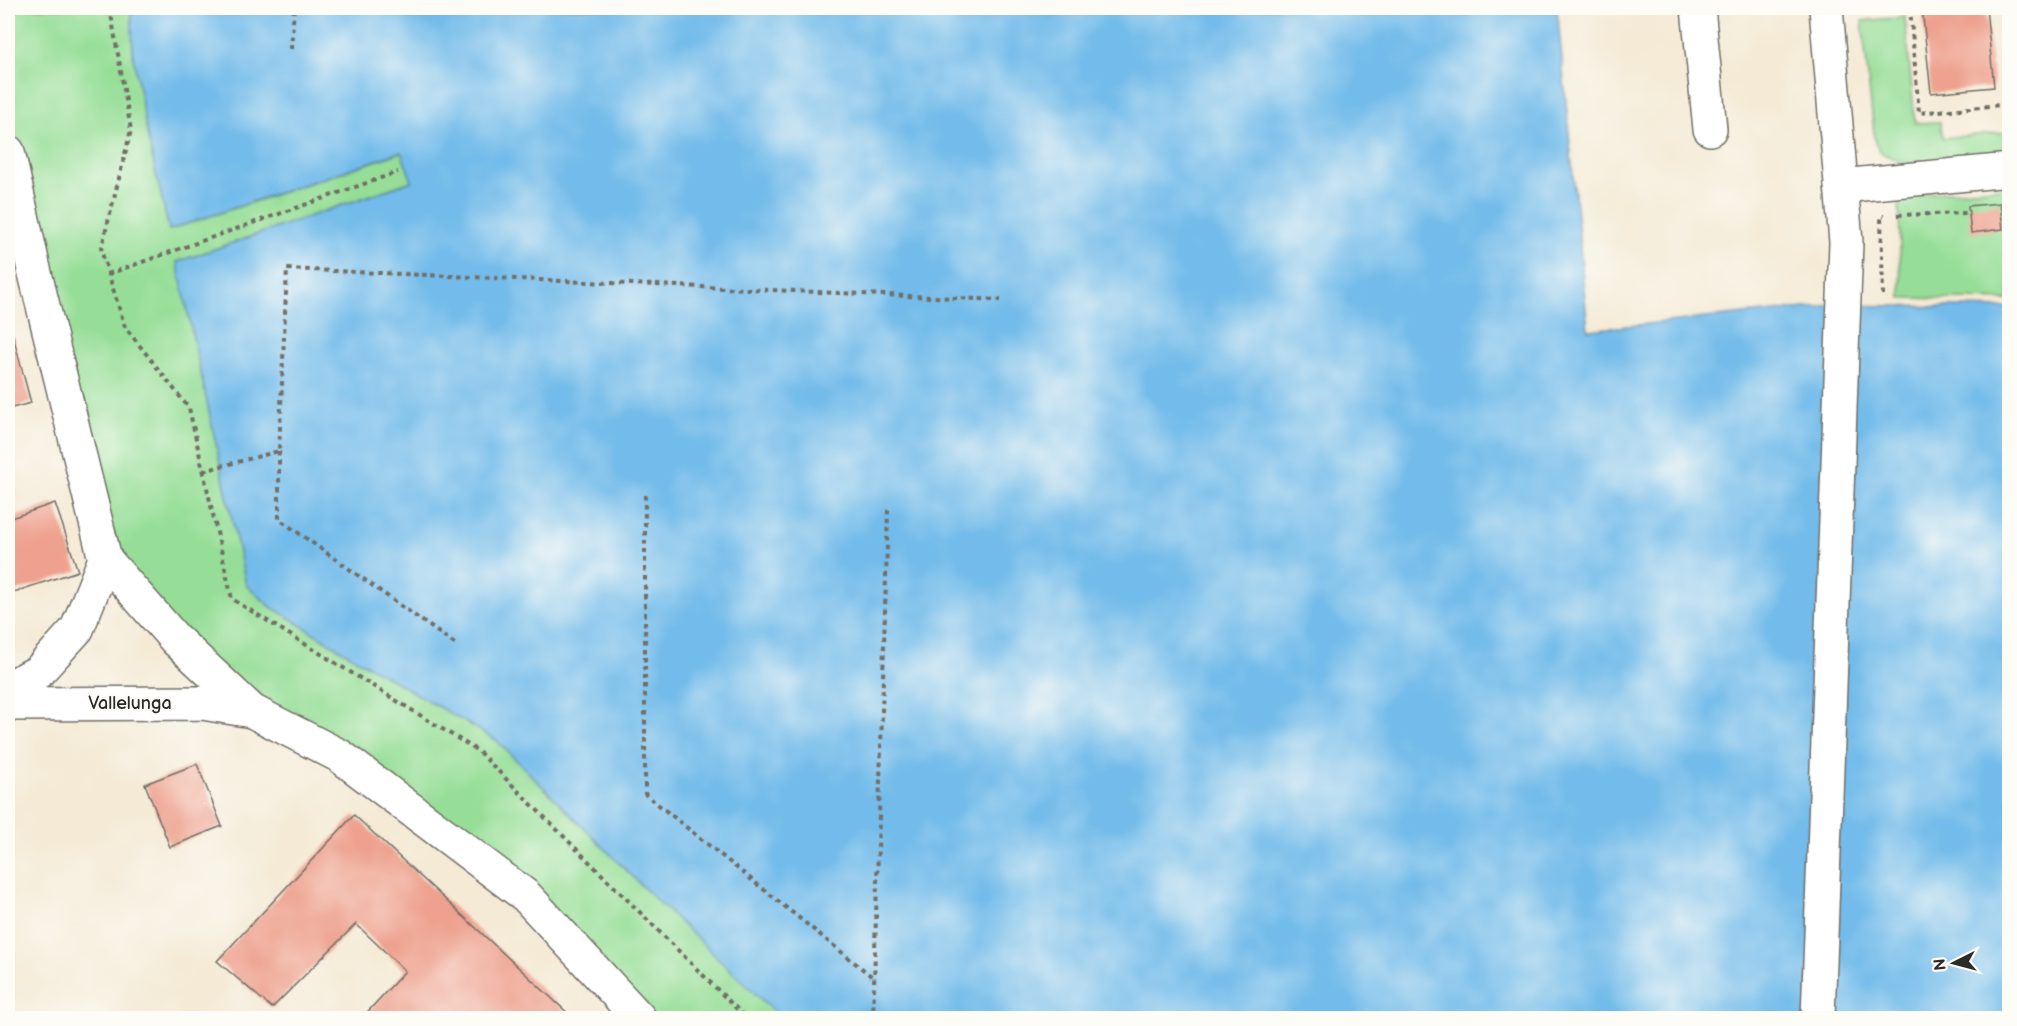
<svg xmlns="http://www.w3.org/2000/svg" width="2017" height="1026" font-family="'Balsamiq Sans',sans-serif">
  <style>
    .green { fill: #96de97; stroke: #608461; stroke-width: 1.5 }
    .water { fill: #72bbea; stroke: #4e738a; stroke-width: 1.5 }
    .building { fill: #eea18e }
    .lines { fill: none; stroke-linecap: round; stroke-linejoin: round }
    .minor-casing { stroke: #716e66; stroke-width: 36 }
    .path { stroke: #716e66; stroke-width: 4; stroke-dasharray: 4.5 4.5; stroke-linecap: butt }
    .minor { stroke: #fff; stroke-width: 33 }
    .labels { text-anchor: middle; stroke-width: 6; stroke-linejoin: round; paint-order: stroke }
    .street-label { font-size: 18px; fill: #2b2b2b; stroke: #fdfcf7 }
  </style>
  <rect width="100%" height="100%" fill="#fdfcf7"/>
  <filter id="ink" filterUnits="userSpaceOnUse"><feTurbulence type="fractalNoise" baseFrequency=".0167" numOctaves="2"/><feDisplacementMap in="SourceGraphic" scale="12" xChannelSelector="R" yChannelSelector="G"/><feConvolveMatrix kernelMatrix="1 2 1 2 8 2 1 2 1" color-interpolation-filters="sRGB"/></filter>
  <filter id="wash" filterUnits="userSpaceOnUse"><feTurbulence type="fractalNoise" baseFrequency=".008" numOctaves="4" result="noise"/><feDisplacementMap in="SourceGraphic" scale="24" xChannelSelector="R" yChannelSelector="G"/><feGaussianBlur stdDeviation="1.35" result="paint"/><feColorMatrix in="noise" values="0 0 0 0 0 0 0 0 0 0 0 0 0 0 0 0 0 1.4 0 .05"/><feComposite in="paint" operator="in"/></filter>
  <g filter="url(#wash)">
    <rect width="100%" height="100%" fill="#f4ead5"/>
    <!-- green -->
    <g class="green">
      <polygon points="8,8 136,8 169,230 402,152 412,181 177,262 268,605 496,740 781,1018 639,1018 526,896 252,711 105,559 8,152"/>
      <polygon points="1905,17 1915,123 1940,122 1943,138 2009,132 2009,155 1903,163 1881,153 1875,143 1862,21"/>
      <polygon points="2009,187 2009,300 1901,298 1899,202 1900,198 1907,195"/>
    </g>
    <!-- water -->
    <polygon class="water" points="131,8 1557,8 1588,330 1834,305 2009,308 2009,1018 781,1018 649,893 496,740 351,656 268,605 246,585 177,262 412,181 401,152 169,230 148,139 133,55"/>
    <g id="blocks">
      <!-- building -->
      <g class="building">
        <polygon points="1922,8 1986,8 1994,87 1931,93"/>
        <polygon points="2000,203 2003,229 1971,233 1968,206"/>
        <polygon points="8,317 31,403 8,409"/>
        <polygon points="55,503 78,571 8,594 8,519"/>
        <polygon points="197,764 222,826 170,847 145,784"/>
        <polygon points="354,815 573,1018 362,1018 405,971 356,924 272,1008 217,961"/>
      </g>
    </g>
  </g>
  <g filter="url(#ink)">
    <use href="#blocks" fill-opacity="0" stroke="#716e66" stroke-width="1.5"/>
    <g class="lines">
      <defs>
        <g id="minor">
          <polyline points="1698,8 1710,129"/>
          <polyline points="8,152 33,265 105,559 175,639 252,711 340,756 526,896 639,1018"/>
          <polyline points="1841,186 2010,170"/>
          <polyline points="8,688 38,672 77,629 105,559"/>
          <polyline points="8,704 202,703 252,711"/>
          <polyline points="1818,1018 1846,242 1826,8"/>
        </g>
      </defs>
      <!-- minor casing -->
      <use href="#minor" class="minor-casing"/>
      <!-- path -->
      <g class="path">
        <polyline points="110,8 131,130 101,250 125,327 189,408 232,599 478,751 746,1018"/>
        <polyline points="1910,8 1919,113 2010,104"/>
        <polyline points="2009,8 2010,14"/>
        <polyline points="291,49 294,8"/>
        <polyline points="1898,215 1966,213"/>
        <polyline points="108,274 398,172"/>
        <polyline points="1883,295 1881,216 1884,216"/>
        <polyline points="279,451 279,519 456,645"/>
        <polyline points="203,471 279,451 287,269 1001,300"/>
        <polyline points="645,495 645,794 875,979"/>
        <polyline points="873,1018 888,509"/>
      </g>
      <!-- minor -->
      <use href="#minor" class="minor"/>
    </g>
  </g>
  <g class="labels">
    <!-- street labels -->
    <g class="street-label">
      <text x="130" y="709">Vallelunga</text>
    </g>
  </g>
  <!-- margin -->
  <rect width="2017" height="1026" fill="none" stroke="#fdfcf7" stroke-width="30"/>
  <!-- north arrow -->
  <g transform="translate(1954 963) rotate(264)" stroke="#fdfcf7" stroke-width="4.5" paint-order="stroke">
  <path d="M0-4.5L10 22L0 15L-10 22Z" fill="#2b2b2b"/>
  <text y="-9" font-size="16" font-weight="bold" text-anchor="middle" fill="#2b2b2b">N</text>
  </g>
</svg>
